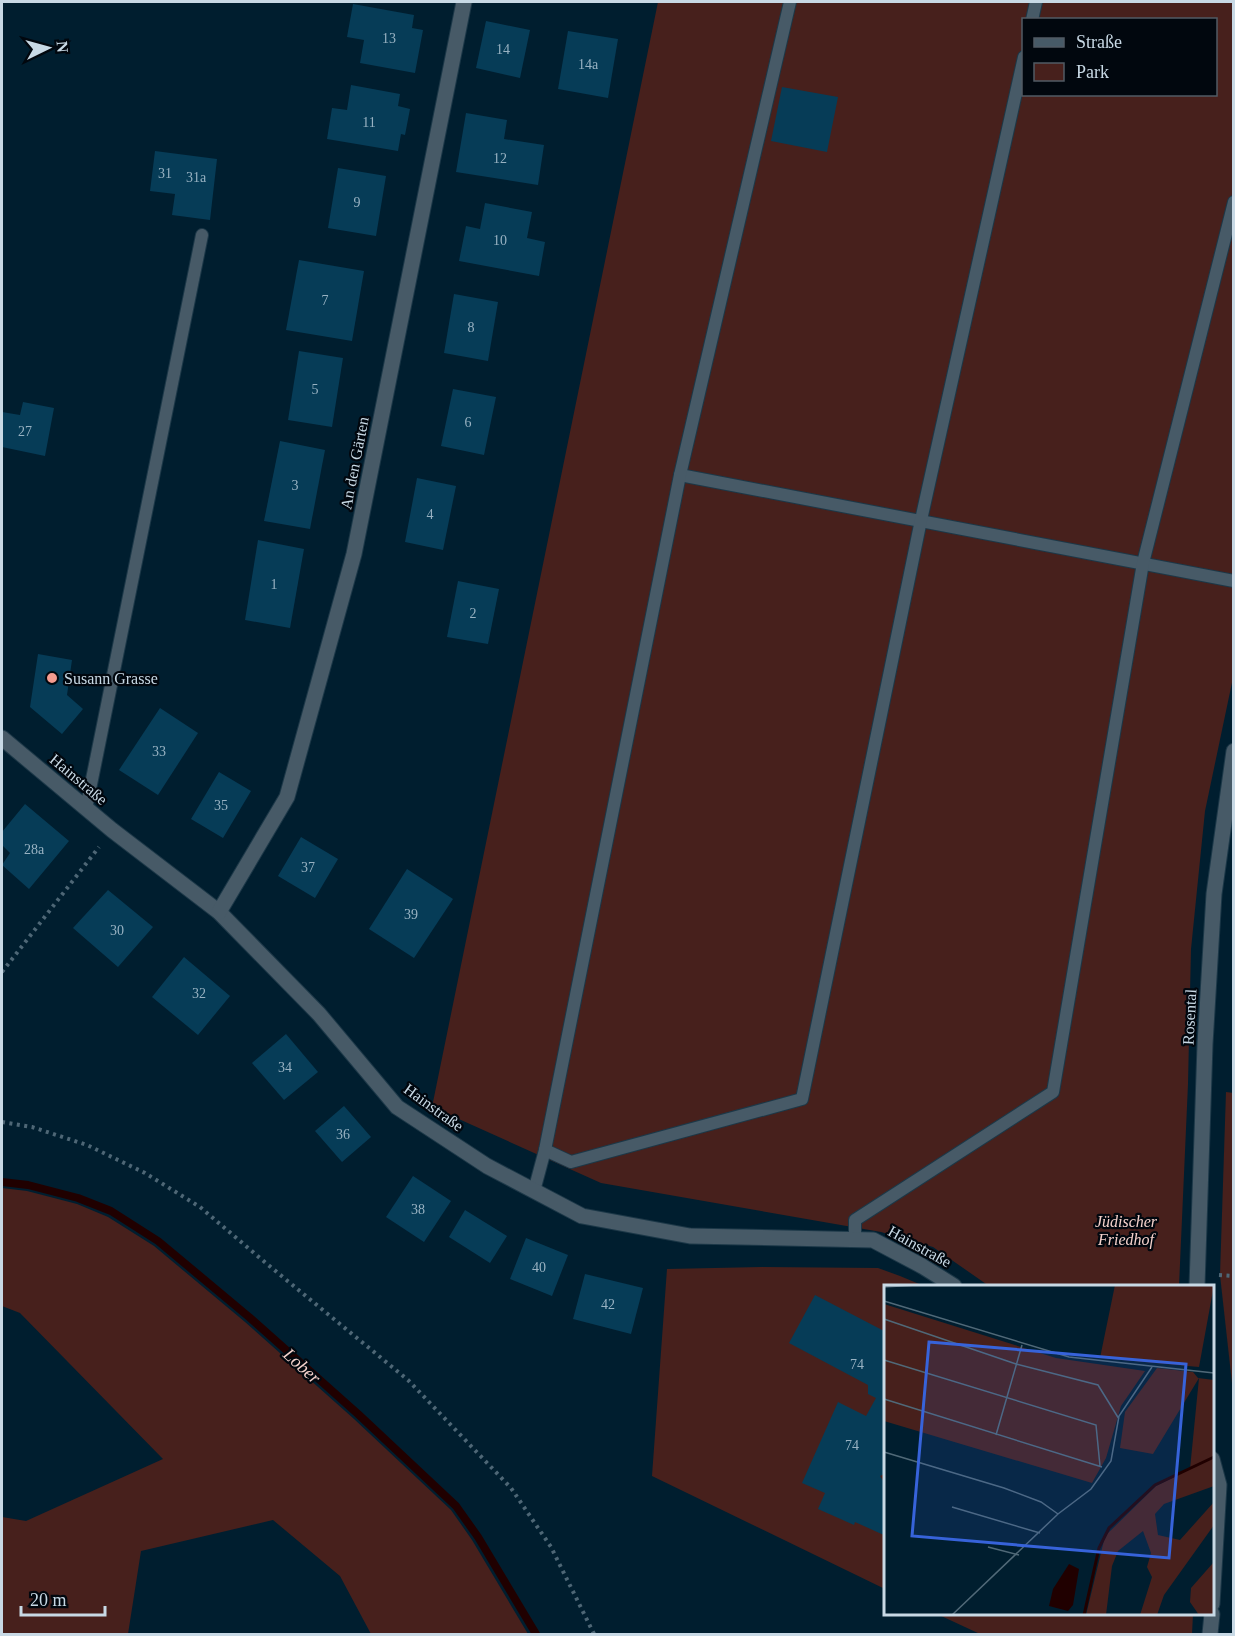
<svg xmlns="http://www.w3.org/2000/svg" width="1235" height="1636" font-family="Georgia,serif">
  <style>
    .green { fill: #47201c; fill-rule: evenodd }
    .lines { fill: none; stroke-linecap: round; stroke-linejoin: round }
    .stream { stroke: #200000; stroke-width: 8 }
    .building { fill: #063c57 }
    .service-casing { stroke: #1c3848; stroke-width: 14 }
    .minor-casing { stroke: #1c3848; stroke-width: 17 }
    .path { stroke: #4e6776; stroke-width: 4; stroke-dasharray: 3 4.5; stroke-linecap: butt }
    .service { stroke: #475a67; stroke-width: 12 }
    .minor { stroke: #475a67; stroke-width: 15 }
    .poi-dot { fill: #f59c90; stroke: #01070e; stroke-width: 2 }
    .labels { text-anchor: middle; stroke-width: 4.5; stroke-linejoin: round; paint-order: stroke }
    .number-label { font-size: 14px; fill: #98b2c2 }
    .street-label { font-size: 16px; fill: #c8d9e5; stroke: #01070e }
    .poi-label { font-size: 16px; fill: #c8d9e5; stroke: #01070e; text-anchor: start }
    .park-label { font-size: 16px; font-style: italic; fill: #f4d1cb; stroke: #01070e }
    .water-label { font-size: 18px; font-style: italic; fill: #f5d2cc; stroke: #01070e }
    .inset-river { fill: none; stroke: #200000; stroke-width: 3 }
    .inset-road { fill: none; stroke: #506978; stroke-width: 1.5 }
    .view { fill: #3763da; fill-opacity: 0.15; stroke: #3763da; stroke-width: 3 }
    .inset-edge { fill: none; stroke: #c8d9e5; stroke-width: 3 }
  </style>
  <rect width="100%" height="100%" fill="#001e2f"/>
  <!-- green -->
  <g class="green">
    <path d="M658,2H1233L1234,673L1205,811L1191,949L1188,1084L1179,1286H989L933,1247L881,1232L601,1183L432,1107ZM1024,20H1216V94H1024Z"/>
    <polygon points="1226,1092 1234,1093 1233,1392 1220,1275"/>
    <polygon points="2,1188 27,1191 77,1204 108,1217 154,1246 245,1322 354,1419 451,1510 472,1540 528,1634 371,1634 340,1576 273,1520 141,1551 128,1634 2,1634 2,1517 26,1521 163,1459 20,1313 2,1306"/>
    <polygon points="762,1267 878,1268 900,1276 924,1286 886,1286 885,1589 652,1476 667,1269"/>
    <polygon points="937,1614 1193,1614 1192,1634 980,1634"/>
  </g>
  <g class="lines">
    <!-- stream -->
    <polyline class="stream" points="2,1182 28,1185 78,1198 111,1211 158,1241 249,1317 358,1414 456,1506 478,1537 536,1634"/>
  </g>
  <!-- building -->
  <g class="building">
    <polygon points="353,4 414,15 412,28 423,30 415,73 360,63 364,40 347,37"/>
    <polygon points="486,21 530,30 520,78 476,68"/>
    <polygon points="568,31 618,39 608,98 558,89"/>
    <polygon points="351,85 400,94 398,106 410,109 405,135 401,134 398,151 327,139 332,108 347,110"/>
    <polygon points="782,87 838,97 827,152 771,141"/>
    <polygon points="466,113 507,120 504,139 544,145 538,185 456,172"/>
    <polygon points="155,151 217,159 210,220 172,215 175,194 150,191"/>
    <polygon points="338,168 386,176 376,236 328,228"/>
    <polygon points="485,203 532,212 527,238 545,242 539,276 459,261 466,226 480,229"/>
    <polygon points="299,260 364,271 352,341 286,330"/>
    <polygon points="454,294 498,302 488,361 444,353"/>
    <polygon points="299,351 343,358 332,427 288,420"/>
    <polygon points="453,389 496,397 484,455 441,446"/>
    <polygon points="23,402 54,408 45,456 2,447 2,412 20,415"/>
    <polygon points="280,441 325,450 310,529 264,521"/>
    <polygon points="417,478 456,486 443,550 405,542"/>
    <polygon points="258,540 304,549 290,628 245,620"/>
    <polygon points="458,581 499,589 488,644 447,637"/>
    <polygon points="38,654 72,660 67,695 83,709 62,734 30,707"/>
    <polygon points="160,708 198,733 158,795 119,770"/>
    <polygon points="219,772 251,791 223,838 191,819"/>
    <polygon points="25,804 69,841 29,889 2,865 10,853 2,845 2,832"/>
    <polygon points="301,837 338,859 315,898 278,876"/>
    <polygon points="407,869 453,899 414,958 369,929"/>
    <polygon points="108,890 153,927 118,967 73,928"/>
    <polygon points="184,957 230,996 198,1035 152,997"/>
    <polygon points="286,1034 318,1072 284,1100 252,1063"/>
    <polygon points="344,1106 371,1137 342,1162 315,1131"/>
    <polygon points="413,1176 451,1201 424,1242 386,1217"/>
    <polygon points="465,1210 507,1236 490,1263 449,1237"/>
    <polygon points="526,1238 568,1255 552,1296 510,1279"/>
    <polygon points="585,1274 643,1288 631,1334 573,1319"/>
    <polygon points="815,1295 886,1332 886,1473 880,1476 886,1485 886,1536 855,1522 854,1525 818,1509 825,1493 802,1483 838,1402 866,1416 876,1398 868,1394 868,1385 789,1343"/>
  </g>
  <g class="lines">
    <defs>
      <g id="service">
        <polyline points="1032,20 1036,2"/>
        <polyline points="680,475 1234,581"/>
        <polyline points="86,809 202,235"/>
        <polyline points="545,1150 571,1162 802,1099 921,520 1024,57"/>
        <polyline points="534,1191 545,1150 680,475 790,2"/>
        <polyline points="855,1240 855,1220 1053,1092 1143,563 1234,202"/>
      </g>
      <g id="minor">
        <polyline points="2,738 112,830 219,912 319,1014 397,1107 487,1166 582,1216 690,1236 873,1240 922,1266 954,1286"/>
        <polyline points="219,912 287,797 354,554 464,2"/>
        <polyline points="1197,1286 1205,1044 1214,894 1234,751"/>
        <polyline points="1212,1459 1219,1485 1212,1604"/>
        <polyline points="1210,1634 1212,1614"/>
      </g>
    </defs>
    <!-- service casing -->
    <use href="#service" class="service-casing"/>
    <!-- minor casing -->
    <use href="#minor" class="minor-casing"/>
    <!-- path -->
    <g class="path">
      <polyline points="2,972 99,847"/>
      <polyline points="2,1122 32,1127 87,1145 145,1173 200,1207 267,1264 408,1380 511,1488 551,1547 594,1634"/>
      <polyline points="1219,1275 1234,1276"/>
    </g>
    <!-- service -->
    <use href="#service" class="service"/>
    <!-- minor -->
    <use href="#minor" class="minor"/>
  </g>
  <!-- markers -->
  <circle class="poi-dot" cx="52" cy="678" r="6"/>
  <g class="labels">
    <!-- number labels -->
    <g class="number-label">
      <text x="389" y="43">13</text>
      <text x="503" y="54">14</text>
      <text x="588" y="69">14a</text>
      <text x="369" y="127">11</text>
      <text x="500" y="163">12</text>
      <text x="165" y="178">31</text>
      <text x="196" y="182">31a</text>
      <text x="357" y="207">9</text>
      <text x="500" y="245">10</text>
      <text x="325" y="305">7</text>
      <text x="471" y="332">8</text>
      <text x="315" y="394">5</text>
      <text x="468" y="427">6</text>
      <text x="25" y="436">27</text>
      <text x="295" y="490">3</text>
      <text x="430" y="519">4</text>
      <text x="274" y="589">1</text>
      <text x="473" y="618">2</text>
      <text x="159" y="756">33</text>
      <text x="221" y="810">35</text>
      <text x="34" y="854">28a</text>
      <text x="308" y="872">37</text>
      <text x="411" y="919">39</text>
      <text x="117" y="935">30</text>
      <text x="199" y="998">32</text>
      <text x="285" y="1072">34</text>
      <text x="343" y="1139">36</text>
      <text x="418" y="1214">38</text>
      <text x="539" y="1272">40</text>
      <text x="608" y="1309">42</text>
      <text x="857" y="1369">74</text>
      <text x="852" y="1450">74</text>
    </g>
    <!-- street labels -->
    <g class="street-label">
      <text transform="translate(354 463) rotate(-79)" y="6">An den Gärten</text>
      <text transform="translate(79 779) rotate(40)" y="6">Hainstraße</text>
      <text transform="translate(1189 1017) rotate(-87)" y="6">Rosental</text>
      <text transform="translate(434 1107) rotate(36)" y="6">Hainstraße</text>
      <text transform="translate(920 1246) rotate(29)" y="6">Hainstraße</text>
    </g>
    <!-- poi labels -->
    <g class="poi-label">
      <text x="64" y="684">Susann Grasse</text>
    </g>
    <!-- park labels -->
    <g class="park-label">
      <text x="1126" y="1227">Jüdischer<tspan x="1126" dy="18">Friedhof</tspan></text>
    </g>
    <!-- water labels -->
    <g class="water-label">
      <text transform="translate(302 1366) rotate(42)" y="6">Lober</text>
    </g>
  </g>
  <!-- overview -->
  <g transform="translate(884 1285)">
    <rect width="330" height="330" fill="#001e2f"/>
    <path d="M231,0H330L315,82L216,73ZM0,19L172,73L261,86L237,121L222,173L208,198L0,136ZM273,83L309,87L314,93L330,95V201L280,219L271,229L274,250L296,255L330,217V240L280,310L273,330H256L268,292L263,282L267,268L259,246L234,266L228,281L222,330H202L221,251L272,201L306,184L315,93L269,169L236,163L241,127ZM329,278L330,330H315L306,317L307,303Z" fill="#47201c"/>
    <path d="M185,279L195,284L189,320L184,326L165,321L169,304Z" fill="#200000"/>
    <path class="inset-river" d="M200,330L215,263L225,243L271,200L330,172"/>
    <path class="inset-road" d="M0,2L33,0M0,16L185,72L330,88M0,34L132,79L214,100L235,134M0,75L212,140L216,181M0,114L218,182M112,150L138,60M0,167L120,203L157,217L174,229M68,222L156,248M104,262L135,270M68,330L174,229L207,204L227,176L235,131L268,82"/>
    <path class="view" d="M45,57L302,79L285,273L28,251Z"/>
    <rect width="330" height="330" class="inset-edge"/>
  </g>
  <!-- border -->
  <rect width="1235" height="1636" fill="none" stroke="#c8d9e5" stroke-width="6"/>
  <!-- legend -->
  <rect x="1022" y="18" width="195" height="78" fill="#01070e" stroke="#515b64" stroke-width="1.5"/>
  <rect x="1034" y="38" width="30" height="9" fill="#475a67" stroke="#515b64" stroke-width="1.5"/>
  <text x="1076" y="48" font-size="18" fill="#c8d9e5">Straße</text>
  <rect x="1034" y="63" width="30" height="18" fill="#47201c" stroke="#515b64" stroke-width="1.5"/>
  <text x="1076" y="78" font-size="18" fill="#c8d9e5">Park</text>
  <!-- north arrow -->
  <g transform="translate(48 48) rotate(85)" stroke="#01070e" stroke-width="4.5" paint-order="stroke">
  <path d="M0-4.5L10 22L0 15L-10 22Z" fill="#c8d9e5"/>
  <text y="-9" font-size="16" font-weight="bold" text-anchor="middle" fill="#c8d9e5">N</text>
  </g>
  <!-- scale -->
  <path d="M21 1606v9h84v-9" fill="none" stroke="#c8d9e5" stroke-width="3"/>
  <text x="30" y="1606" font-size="18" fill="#c8d9e5" stroke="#01070e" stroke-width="4.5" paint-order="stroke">20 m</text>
</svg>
